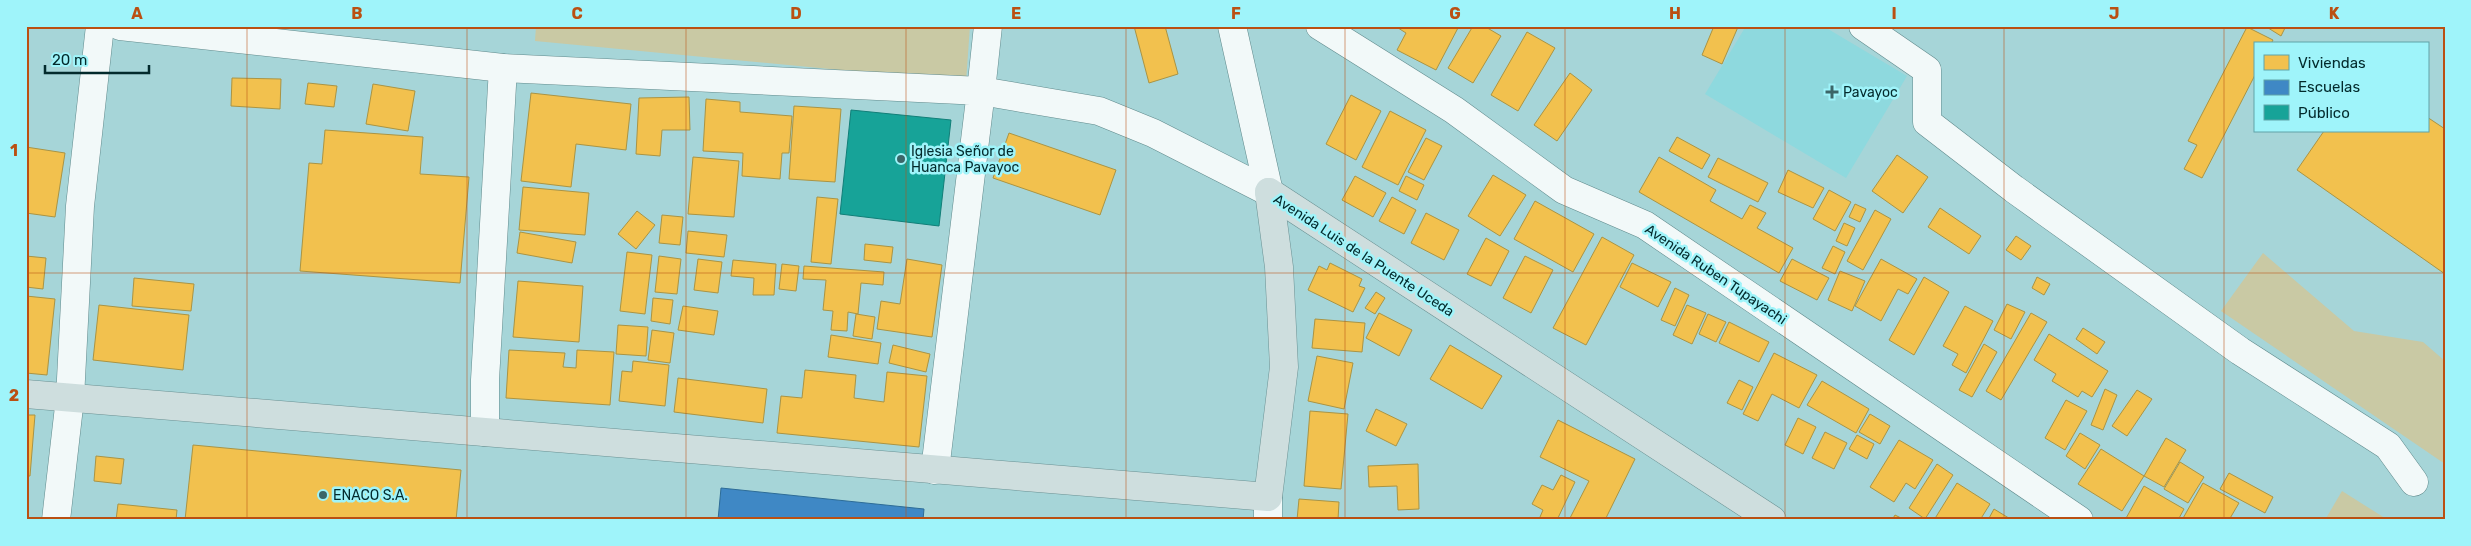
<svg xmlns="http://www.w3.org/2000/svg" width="2471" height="546" font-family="Rubik,sans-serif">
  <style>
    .built { fill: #8ed9de }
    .green { fill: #c9c9a4 }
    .homes { fill: #f2c14e; stroke: #aa9444 }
    .schools { fill: #3f88c5; stroke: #2d6c97 }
    .public { fill: #17a398; stroke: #117f78 }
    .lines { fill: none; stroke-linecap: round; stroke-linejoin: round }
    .minor-casing { stroke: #608a8c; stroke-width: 29 }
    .major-casing { stroke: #6a9193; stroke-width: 29 }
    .minor { stroke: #f2f9f9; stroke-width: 28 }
    .major { stroke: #cedede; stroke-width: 28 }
    .grid { fill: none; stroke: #ba5012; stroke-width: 1; stroke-opacity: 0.55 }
    .poi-dot { fill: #3c6668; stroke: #9ff4fa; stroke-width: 2 }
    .labels { text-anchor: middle; stroke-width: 5; stroke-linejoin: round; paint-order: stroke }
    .poi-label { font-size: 14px; fill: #032a2c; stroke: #9ff4fa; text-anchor: start }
    .street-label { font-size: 14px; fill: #032a2c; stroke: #9ff4fa }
    .neatline { fill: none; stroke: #ba5012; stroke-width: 2 }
    .grid-label { font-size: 16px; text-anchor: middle; font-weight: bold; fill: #ba5012 }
  </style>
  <rect width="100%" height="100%" fill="#a6d5d8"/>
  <!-- built -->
  <polygon class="built" points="1746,26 1823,26 1907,76 1846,178 1705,94"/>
  <!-- green -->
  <g class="green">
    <polygon points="536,26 970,26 966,82 535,41"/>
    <polygon points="2263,253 2354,331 2423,342 2445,361 2445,464 2221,311"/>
    <polygon points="2342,491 2388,520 2325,520"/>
  </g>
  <!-- homes -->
  <g class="homes">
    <polygon points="1134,26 1165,26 1178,74 1149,83"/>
    <polygon points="1459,26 1436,70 1397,50 1406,33 1395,26"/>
    <polygon points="1473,26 1484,26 1501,36 1473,83 1448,68"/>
    <polygon points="1714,26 1738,27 1722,64 1702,55"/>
    <polygon points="2265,26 2286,26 2281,36"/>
    <polygon points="2247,27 2273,40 2271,44 2255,44 2255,75 2202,178 2184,169 2197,145 2188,141"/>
    <polygon points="1527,32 1555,48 1518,111 1491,95"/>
    <polygon points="1570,73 1592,90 1557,141 1534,125"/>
    <polygon points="232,78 281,79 280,109 231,106"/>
    <polygon points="308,83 337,86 334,107 305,104"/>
    <polygon points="373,84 415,91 408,131 366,124"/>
    <polygon points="531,93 631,104 626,150 576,144 571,187 521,181"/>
    <polygon points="1351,95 1381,111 1356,160 1326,144"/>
    <polygon points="689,97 690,130 662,130 660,156 636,154 639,98"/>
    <polygon points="706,99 740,102 740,112 792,116 789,153 782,153 780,179 742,176 743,153 703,151"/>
    <polygon points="794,106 841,109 835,182 789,179"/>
    <polygon points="1390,111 1426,130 1398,185 1362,167"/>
    <polygon points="2427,117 2445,129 2445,274 2297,170 2324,131 2427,131"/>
    <polygon points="325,130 423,137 420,174 469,177 460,283 300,271 309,163 322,164"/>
    <polygon points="1009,133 1116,170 1100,215 993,178"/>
    <polygon points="1677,137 1710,155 1702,169 1669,151"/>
    <polygon points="1426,138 1442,146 1424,180 1408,172"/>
    <polygon points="26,147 65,153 55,217 26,213"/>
    <polygon points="1897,155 1928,177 1903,213 1872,191"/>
    <polygon points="693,157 739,161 734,217 688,214"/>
    <polygon points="1659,157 1716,190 1710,201 1742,219 1750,205 1766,213 1757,228 1793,248 1779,273 1639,192"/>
    <polygon points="1718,158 1768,183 1758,202 1708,177"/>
    <polygon points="1788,170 1824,188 1813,208 1778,192"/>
    <polygon points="1493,175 1526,195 1500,236 1468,216"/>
    <polygon points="1355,176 1386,193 1373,217 1342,200"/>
    <polygon points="1406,176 1424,185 1417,200 1399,191"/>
    <polygon points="523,187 589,193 585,235 519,230"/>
    <polygon points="1829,190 1851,202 1835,231 1813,219"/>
    <polygon points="817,197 838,199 831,264 811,262"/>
    <polygon points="1392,197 1416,210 1404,234 1379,221"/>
    <polygon points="1535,201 1594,234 1573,272 1514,239"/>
    <polygon points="1855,204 1866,209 1860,222 1849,217"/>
    <polygon points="1940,208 1981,236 1969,254 1928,227"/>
    <polygon points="1875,210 1891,219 1863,270 1847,261"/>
    <polygon points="637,211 655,225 636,249 618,234"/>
    <polygon points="1426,213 1459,230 1444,260 1411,243"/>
    <polygon points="662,215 683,217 680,245 659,243"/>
    <polygon points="1844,223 1855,228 1847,246 1836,241"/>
    <polygon points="688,231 727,235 724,257 686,253"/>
    <polygon points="520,232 576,242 572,263 517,253"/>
    <polygon points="2016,236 2031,246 2021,260 2006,250"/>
    <polygon points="1602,237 1634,255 1586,345 1553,328"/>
    <polygon points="1486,238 1509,251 1491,286 1467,274"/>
    <polygon points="865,244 893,247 891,263 864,260"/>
    <polygon points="1833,246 1845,252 1835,274 1822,268"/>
    <polygon points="627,252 652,255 645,314 620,311"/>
    <polygon points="26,256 46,258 43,289 26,287"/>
    <polygon points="659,256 681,259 677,294 655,292"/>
    <polygon points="1525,256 1553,270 1531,313 1503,298"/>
    <polygon points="698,259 722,262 718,293 694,290"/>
    <polygon points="907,259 942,265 932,337 877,329 881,301 900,304"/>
    <polygon points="1792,259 1829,278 1817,300 1780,281"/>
    <polygon points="1881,259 1917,279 1908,294 1898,289 1881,321 1855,306"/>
    <polygon points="733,260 776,264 774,295 753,295 754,278 731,276"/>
    <polygon points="1330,263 1362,279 1359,286 1365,288 1353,312 1308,290 1319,266 1327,270"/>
    <polygon points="1632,263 1671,282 1658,307 1620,287"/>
    <polygon points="782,264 799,266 796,291 779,289"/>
    <polygon points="804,266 884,272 883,285 861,283 858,314 848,312 847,331 831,330 833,311 823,310 826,280 803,279"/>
    <polygon points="1840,271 1865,281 1852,311 1828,300"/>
    <polygon points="1924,277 1949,292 1914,355 1889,340"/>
    <polygon points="2037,277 2050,284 2044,295 2032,288"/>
    <polygon points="134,278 194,284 191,311 132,306"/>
    <polygon points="518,281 583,286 579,342 513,337"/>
    <polygon points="1675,288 1689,295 1675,326 1661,320"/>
    <polygon points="1376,292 1385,298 1375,314 1365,308"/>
    <polygon points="26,296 55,299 47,375 26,373"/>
    <polygon points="653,298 673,300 670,324 651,321"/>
    <polygon points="2007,304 2025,312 2011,339 1994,330"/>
    <polygon points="99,305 189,315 183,370 93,360"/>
    <polygon points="1687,305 1706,313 1692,344 1673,335"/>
    <polygon points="683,306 718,311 714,335 678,330"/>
    <polygon points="1965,306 1993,321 1966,373 1952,365 1958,354 1943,346"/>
    <polygon points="1379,313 1412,330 1399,356 1366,338"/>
    <polygon points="2031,313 2047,322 2001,400 1986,391"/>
    <polygon points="856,314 875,317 872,339 853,336"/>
    <polygon points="1708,314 1726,322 1716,342 1699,334"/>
    <polygon points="1315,319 1365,323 1362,352 1312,348"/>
    <polygon points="1729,322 1769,342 1759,362 1719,343"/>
    <polygon points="618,325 648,327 646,356 616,354"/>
    <polygon points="2083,328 2105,342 2097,354 2076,339"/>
    <polygon points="652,330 674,333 670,363 648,360"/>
    <polygon points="2049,334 2108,371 2092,397 2082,391 2078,397 2052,381 2056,374 2034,360"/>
    <polygon points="831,335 881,343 878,364 828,357"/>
    <polygon points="1984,344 1997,352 1972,397 1959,390"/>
    <polygon points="893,345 930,354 926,372 889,363"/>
    <polygon points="1450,345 1502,376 1482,409 1430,379"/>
    <polygon points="509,350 565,353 563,367 576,368 577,350 614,352 610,405 506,398"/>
    <polygon points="1774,353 1817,375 1799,408 1772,394 1758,421 1743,414"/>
    <polygon points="1317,356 1353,363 1344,409 1308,401"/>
    <polygon points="633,361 669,365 665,406 619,401 622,371 632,372"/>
    <polygon points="805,370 856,375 854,398 884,402 887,372 927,376 919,447 777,433 781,396 802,398"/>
    <polygon points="678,378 767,389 763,423 674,412"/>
    <polygon points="1739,380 1753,387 1742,410 1727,403"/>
    <polygon points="1822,381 1869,409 1856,433 1807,405"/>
    <polygon points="2105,389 2117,395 2103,430 2091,425"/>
    <polygon points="2137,390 2152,399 2127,436 2112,426"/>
    <polygon points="2066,400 2087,411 2065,450 2045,438"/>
    <polygon points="1376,409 1407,424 1396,446 1366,431"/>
    <polygon points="1310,411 1348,414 1341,489 1304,486"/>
    <polygon points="1870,414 1890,426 1880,444 1859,432"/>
    <polygon points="26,415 35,415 30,476 26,476"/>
    <polygon points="1798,418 1816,427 1803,454 1785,445"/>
    <polygon points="1558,420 1635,459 1605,520 1569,520 1589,481 1540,457"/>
    <polygon points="1825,432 1847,443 1834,469 1812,458"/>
    <polygon points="2080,433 2100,445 2085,469 2066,456"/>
    <polygon points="1857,435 1874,444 1867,459 1849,449"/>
    <polygon points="2166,438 2186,450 2164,487 2144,476"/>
    <polygon points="1899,440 1933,460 1915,489 1906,483 1894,502 1870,487"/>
    <polygon points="193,445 461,470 456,520 185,520"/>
    <polygon points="2101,449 2144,476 2122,511 2078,484"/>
    <polygon points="96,456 124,459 121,484 94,481"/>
    <polygon points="2180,462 2204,477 2188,503 2164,489"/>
    <polygon points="1418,464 1419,509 1398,510 1397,486 1369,487 1368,466"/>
    <polygon points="1937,464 1953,475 1925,519 1909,508"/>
    <polygon points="2229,473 2273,497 2265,513 2220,489"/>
    <polygon points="1561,475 1575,482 1557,520 1545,520 1540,517 1543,510 1532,504 1542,485 1553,490"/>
    <polygon points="1957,483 1990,504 1980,520 1934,520"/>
    <polygon points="2203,483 2239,503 2229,520 2182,520"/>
    <polygon points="2144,486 2184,509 2178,520 2125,520"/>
    <polygon points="1299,499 1339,502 1338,520 1297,520"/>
    <polygon points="118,504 177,510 176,520 116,520"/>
    <polygon points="1994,509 2012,520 1988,520"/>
    <polygon points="1895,515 1905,520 1892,520"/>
  </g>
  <!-- schools -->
  <polygon class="schools" points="721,488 924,509 923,520 718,520"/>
  <!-- public -->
  <polygon class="public" points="851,110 951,120 939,226 840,214"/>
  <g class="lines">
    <defs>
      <g id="minor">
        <polyline points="120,26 503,68 981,91 935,470"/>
        <polyline points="988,26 981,91 1099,111 1153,133 1269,192"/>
        <polyline points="1232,26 1269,192"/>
        <polyline points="1320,26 1454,110 1564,190 1645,225 2079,520"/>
        <polyline points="1863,26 1927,70 1927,122 2014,189 2240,351 2388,446 2414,482"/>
        <polyline points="485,432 485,380 503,68"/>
        <polyline points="56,520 70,398 80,206 100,26"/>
        <polyline points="1268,520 1268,497"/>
      </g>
      <g id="major">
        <polyline points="1269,192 1772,520"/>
        <polyline points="26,394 1268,497 1284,367 1279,267 1269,192"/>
      </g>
    </defs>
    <!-- minor casing -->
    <use href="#minor" class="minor-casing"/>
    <!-- major casing -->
    <use href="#major" class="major-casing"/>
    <!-- minor -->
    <use href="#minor" class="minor"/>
    <!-- major -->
    <use href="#major" class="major"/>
  </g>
  <!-- grid -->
  <path class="grid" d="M247,26V520M467,26V520M686,26V520M906,26V520M1126,26V520M1345,26V520M1565,26V520M1785,26V520M2004,26V520M2224,26V520M26,273H2445"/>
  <!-- markers -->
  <g class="poi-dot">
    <path d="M1829.5 84.5h5v5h5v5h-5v5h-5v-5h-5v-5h5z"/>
    <circle cx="901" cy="159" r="5"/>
    <circle cx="323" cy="495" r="5"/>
  </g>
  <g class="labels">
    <!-- poi labels -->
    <g class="poi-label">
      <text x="1843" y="97">Pavayoc</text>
      <text x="911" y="156">Iglesia Señor de<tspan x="911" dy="16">Huanca Pavayoc</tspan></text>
      <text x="333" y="500">ENACO S.A.</text>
    </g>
    <!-- street labels -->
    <g class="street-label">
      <text transform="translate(1364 255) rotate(33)" y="5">Avenida Luis de la Puente Uceda</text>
      <text transform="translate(1716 274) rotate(34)" y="5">Avenida Ruben Tupayachi</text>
    </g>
  </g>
  <!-- border -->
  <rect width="2471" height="546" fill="none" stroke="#9ff4fa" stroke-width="55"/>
  <!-- legend -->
  <rect x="2254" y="42" width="175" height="90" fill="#9ff4fa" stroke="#61a3a8"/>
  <rect x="2264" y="55" width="25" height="15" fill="#f2c14e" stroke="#61a3a8"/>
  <text x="2298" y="68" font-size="15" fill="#032a2c">Viviendas</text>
  <rect x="2264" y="80" width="25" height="15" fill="#3f88c5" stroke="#61a3a8"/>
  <text x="2298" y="92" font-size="15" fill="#032a2c">Escuelas</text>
  <rect x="2264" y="105" width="25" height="15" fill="#17a398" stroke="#61a3a8"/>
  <text x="2298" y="118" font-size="15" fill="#032a2c">Público</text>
  <!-- scale -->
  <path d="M45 65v8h104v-8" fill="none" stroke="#032a2c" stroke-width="2.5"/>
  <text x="52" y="65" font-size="15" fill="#032a2c" stroke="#9ff4fa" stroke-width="4" paint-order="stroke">20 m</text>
  <rect x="28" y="28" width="2416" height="490" class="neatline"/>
  <g class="grid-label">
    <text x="137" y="19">A</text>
    <text x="357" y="19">B</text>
    <text x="577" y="19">C</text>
    <text x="796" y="19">D</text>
    <text x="1016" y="19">E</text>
    <text x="1236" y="19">F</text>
    <text x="1455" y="19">G</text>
    <text x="1675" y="19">H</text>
    <text x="1894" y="19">I</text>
    <text x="2114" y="19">J</text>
    <text x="2334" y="19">K</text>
    <text x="14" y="156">1</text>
    <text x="14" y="401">2</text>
  </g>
</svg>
